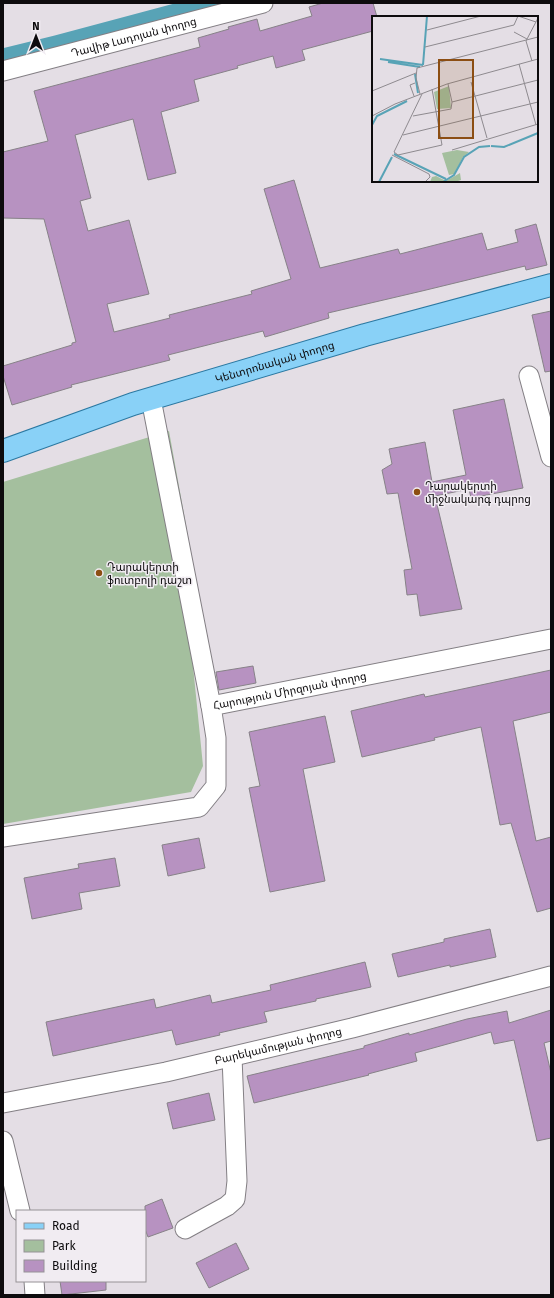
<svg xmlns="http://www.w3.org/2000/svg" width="554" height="1298" font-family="'Fira Sans','Noto Sans Armenian',sans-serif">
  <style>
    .green { fill: #a4bf9e }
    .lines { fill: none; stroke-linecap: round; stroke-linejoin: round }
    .canal { stroke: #58a3b6; stroke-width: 19 }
    .building { fill: #b792c1; stroke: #878288 }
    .minor-casing { stroke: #837f84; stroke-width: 21 }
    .major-casing { stroke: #2b78a1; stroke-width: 24 }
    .minor { stroke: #fff; stroke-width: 19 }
    .major { stroke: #89d1f7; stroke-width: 22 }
    .poi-dot { fill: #8c4e13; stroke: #f1ecf2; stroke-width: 1.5 }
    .labels { text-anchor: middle; stroke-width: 3; stroke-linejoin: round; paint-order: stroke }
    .street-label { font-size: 11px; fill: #0d0b0d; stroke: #f1ecf2 }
    .poi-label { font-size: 11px; fill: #0d0b0d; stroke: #f1ecf2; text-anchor: start }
    .inset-river { fill: none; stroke: #58a3b6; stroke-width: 2 }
    .inset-road { fill: none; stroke: #8e8a8f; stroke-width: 1 }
    .view { fill: #8c4e13; fill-opacity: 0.15; stroke: #8c4e13; stroke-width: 2 }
    .inset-edge { fill: none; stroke: #0d0b0d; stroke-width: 2 }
  </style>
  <rect width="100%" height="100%" fill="#e4dee5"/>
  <!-- green -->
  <polygon class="green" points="169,431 211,663 193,666 203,766 191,792 3,824 3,482"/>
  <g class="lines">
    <!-- canal -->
    <polyline class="canal" points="3,58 56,45 213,3"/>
  </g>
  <!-- building -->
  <g class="building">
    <polygon points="323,3 373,3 377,17 373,17 373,31 302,50 305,60 276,68 273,56 237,66 238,68 194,80 199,101 161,112 176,173 148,180 133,119 75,135 91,198 80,201 88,231 129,220 149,294 107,304 114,332 170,318 169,315 252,294 251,291 291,279 264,189 294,180 320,268 398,249 400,254 482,233 487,250 518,242 515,230 536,224 547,265 526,270 525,266 422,291 328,313 329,318 265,337 263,331 168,355 170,360 71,385 72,387 12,405 3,376 3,366 72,345 72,343 76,342 44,219 3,218 3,152 48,141 34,91 200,47 198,38 229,29 228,27 257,19 260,31 312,16 309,7"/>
    <polygon points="551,311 551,371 545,372 532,315"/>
    <polygon points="504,399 523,488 471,498 469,489 435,496 462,609 420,616 417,594 407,595 404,570 412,569 398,493 387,494 382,470 392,464 389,449 425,442 432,482 466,475 453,410"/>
    <polygon points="253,666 256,683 219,690 216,672"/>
    <polygon points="551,670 551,712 513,721 536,841 551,837 551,908 537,912 511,823 500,825 481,727 434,738 435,740 362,757 351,711 424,694 425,697"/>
    <polygon points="325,716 335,762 303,769 325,881 270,892 249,788 260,786 249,732"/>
    <polygon points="199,838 205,868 168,876 162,845"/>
    <polygon points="115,858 120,886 79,893 82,909 32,919 24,878 79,868 78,864"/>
    <polygon points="490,929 496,957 450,967 450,965 398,977 392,954 444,942 444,939"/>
    <polygon points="365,962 371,987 316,999 316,1001 264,1012 267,1022 219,1033 220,1035 176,1045 172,1030 53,1056 46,1022 154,999 156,1008 210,995 212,1003 271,990 270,985"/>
    <polygon points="551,1010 551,1041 544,1043 551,1073 551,1138 537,1141 514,1040 494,1044 491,1032 415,1053 417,1061 368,1074 369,1075 254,1103 247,1076 364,1048 364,1046 409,1033 409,1035 467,1019 507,1011 509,1023"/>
    <polygon points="209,1093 215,1120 173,1129 167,1103"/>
    <polygon points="162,1199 173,1228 148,1237 145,1229 145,1206"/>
    <polygon points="236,1243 249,1269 209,1288 196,1263"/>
    <polygon points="60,1281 106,1281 106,1290 62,1295"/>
  </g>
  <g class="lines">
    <defs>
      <g id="minor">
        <path id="s1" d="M3,71L263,3"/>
        <polyline points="529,376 551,457"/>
        <polyline points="151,399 211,706"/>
        <path id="s2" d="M3,837L199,807L216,786V738L211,706L551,639"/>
        <path id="s3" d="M3,1103L166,1072L352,1028L551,976"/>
        <polyline points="3,1141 20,1211"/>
        <polyline points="185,1229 227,1206 235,1199 237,1181 232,1057"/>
        <polyline points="34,1281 35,1295"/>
      </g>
      <g id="major">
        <path id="s4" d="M3,451L133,404L365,335L551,285"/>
      </g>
    </defs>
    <!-- minor casing -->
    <use href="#minor" class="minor-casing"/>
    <!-- major casing -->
    <use href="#major" class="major-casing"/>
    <!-- minor -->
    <use href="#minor" class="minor"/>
    <!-- major -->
    <use href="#major" class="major"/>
  </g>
  <!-- markers -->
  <g class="poi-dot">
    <circle cx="417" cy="492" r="4"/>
    <circle cx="99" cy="573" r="4"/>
  </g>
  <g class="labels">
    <!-- street labels -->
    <g class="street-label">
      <text dy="4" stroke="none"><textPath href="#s1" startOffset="135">Դավիթ Լադոյան փողոց</textPath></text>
      <text dy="4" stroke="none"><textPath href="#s4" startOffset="286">Կենտրոնական փողոց</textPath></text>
      <text dy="4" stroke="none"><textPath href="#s2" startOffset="386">Հարություն Միրզոյան փողոց</textPath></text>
      <text dy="4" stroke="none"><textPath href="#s3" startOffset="281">Բարեկամության փողոց</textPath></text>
    </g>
    <!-- poi labels -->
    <g class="poi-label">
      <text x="425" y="490">Դարակերտի<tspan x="425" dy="13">միջնակարգ դպրոց</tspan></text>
      <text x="107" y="571">Դարակերտի<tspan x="107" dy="13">ֆուտբոլի դաշտ</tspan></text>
    </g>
  </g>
  <!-- overview -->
  <g transform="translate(372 16)">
    <rect width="166" height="166" fill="#e4dee5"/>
    <path d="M77,70L79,92L65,93L62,76ZM85,134L97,136L91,141L82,158L77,159L70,137ZM88,157L89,164L83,166H58L60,161L64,160L74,165Z" fill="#a4bf9e"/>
    <path class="inset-river" d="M8,43L51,49M16,46L48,51M51,49L55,0M43,58L46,77M0,109L5,100L35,85M119,130L132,131L166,117M22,138L74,163M7,166L20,141M71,166L82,159L92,141L107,131L118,130"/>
    <path class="inset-road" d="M55,14L109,0M142,16L155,23M53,31L142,9L146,0L164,6M160,45L154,25L166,2M147,48L164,109M99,66L115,122M76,68L80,86M0,75L44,57M48,78L44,62L45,52L166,21M50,78L22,136L26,139L70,129L60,73M42,80L38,69L43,67M0,100L23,88L75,68L166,43M41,100L79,93L80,86L166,64M31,119L166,86M80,134L166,108M20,139L57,158L58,161L53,166"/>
    <path class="view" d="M67,44H101V122H67Z"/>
    <rect width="166" height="166" class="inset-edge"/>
  </g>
  <!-- border -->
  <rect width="554" height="1298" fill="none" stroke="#0d0b0d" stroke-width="8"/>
  <!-- legend -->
  <rect x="16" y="1210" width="130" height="72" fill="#f1ecf2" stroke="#969296"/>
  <rect x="24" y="1223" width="20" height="6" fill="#89d1f7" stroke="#969296"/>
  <text x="52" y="1230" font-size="12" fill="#0d0b0d">Road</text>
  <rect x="24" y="1240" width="20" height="12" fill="#a4bf9e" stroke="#969296"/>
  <text x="52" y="1250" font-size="12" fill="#0d0b0d">Park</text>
  <rect x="24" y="1260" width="20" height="12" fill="#b792c1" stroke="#969296"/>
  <text x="52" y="1270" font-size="12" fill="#0d0b0d">Building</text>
  <!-- north arrow -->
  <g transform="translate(36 36)" stroke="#f1ecf2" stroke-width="3" paint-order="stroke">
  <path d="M0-3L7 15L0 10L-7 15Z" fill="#0d0b0d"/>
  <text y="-6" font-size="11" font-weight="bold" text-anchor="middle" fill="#0d0b0d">N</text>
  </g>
</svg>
